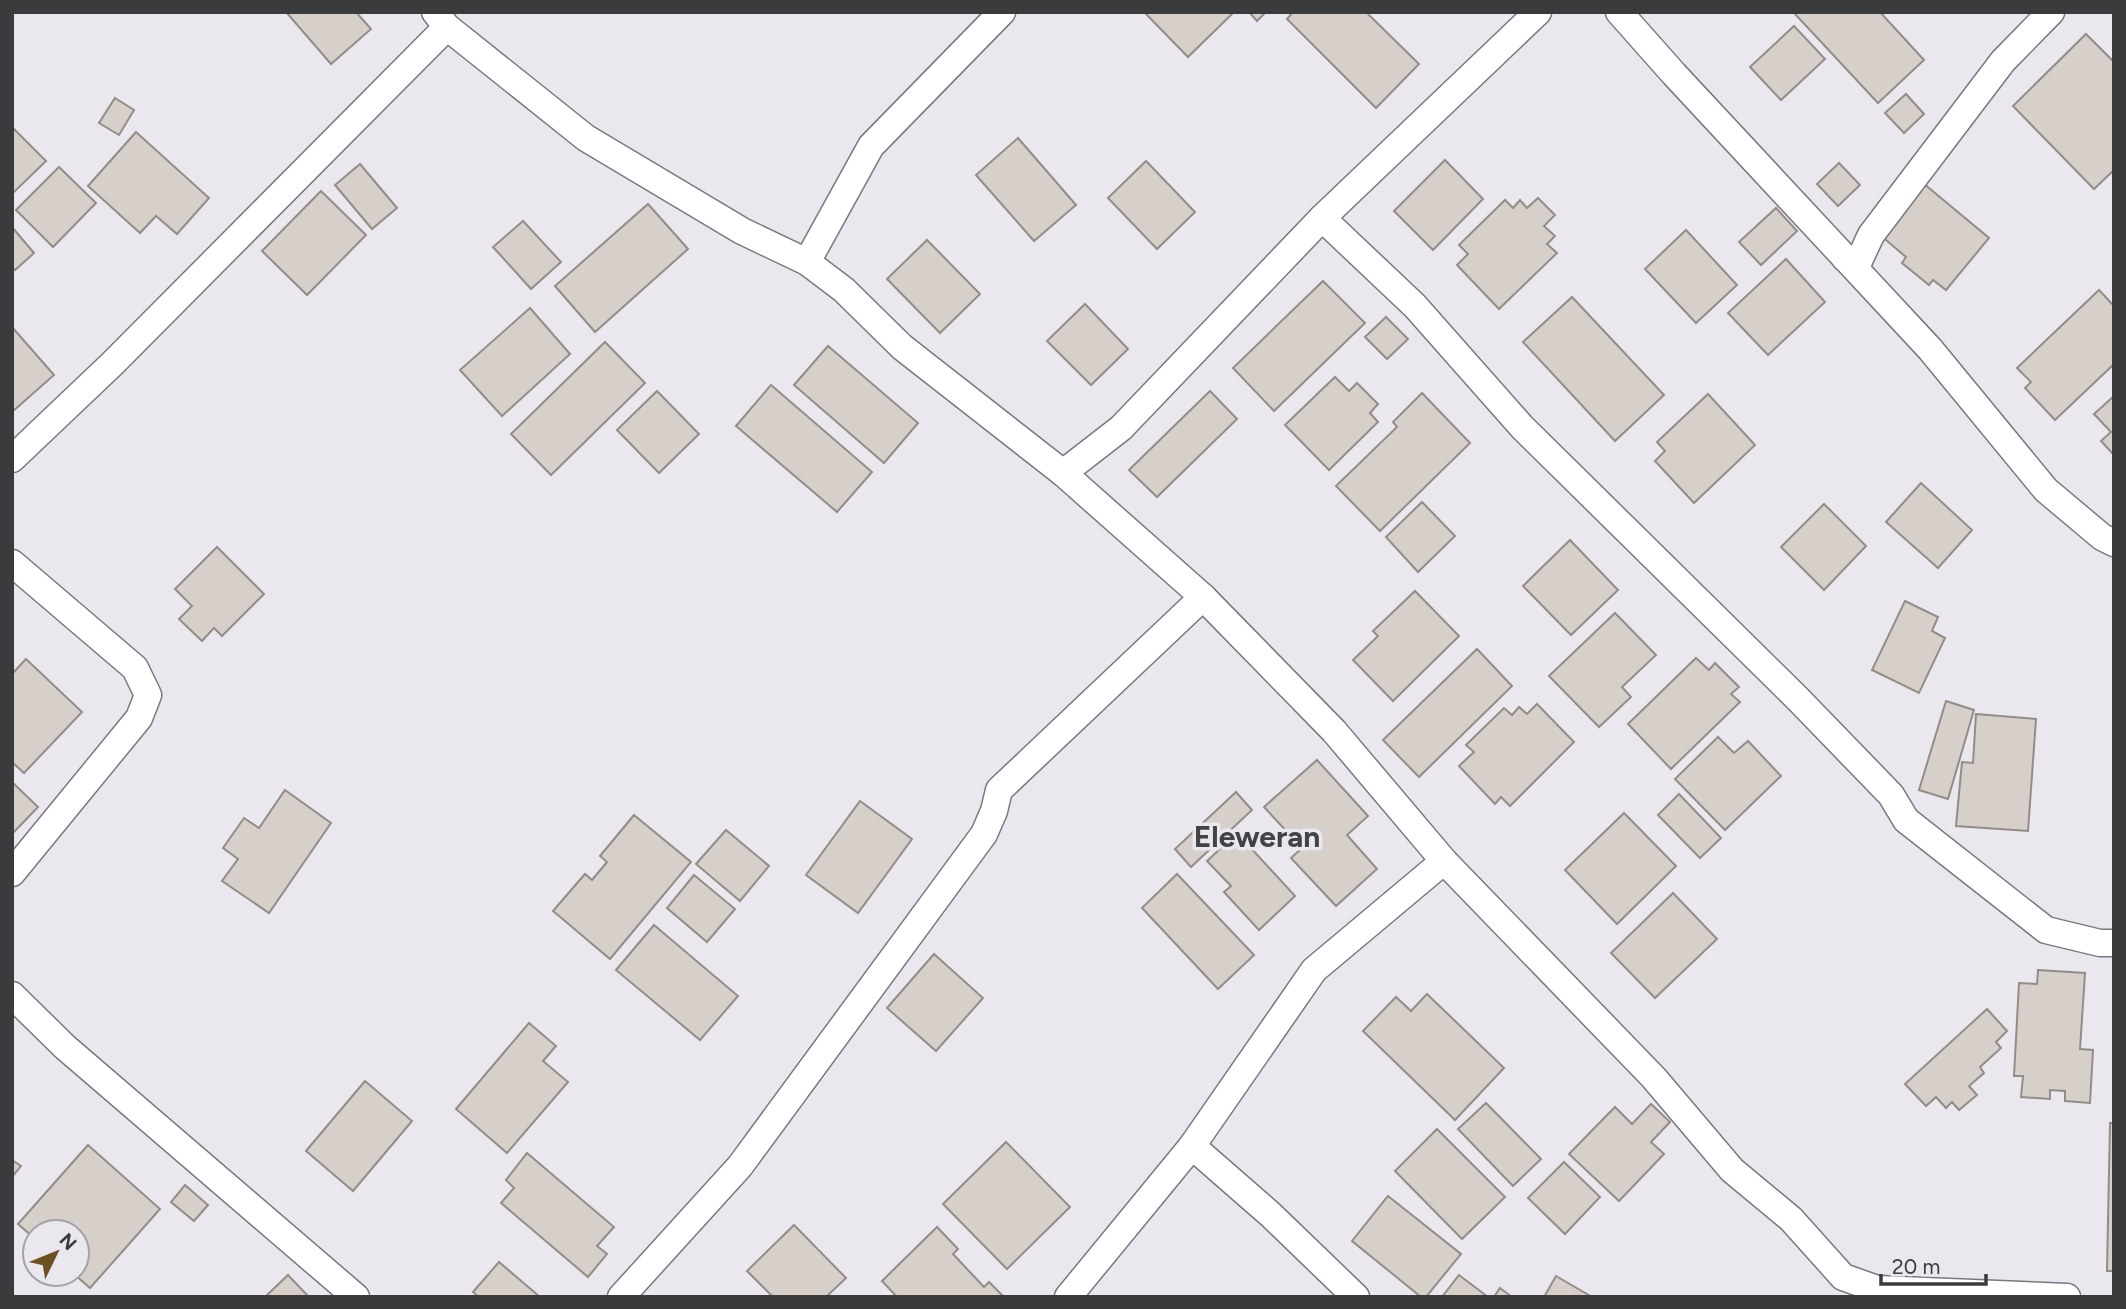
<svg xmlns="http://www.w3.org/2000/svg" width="2126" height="1309" font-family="Figtree,sans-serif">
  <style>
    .building { fill: #d6cfca; stroke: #938c88; stroke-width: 2 }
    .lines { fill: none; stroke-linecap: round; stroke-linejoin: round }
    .minor-casing { stroke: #7a777e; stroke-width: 29 }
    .minor { stroke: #fff; stroke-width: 26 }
    .labels { text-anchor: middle; stroke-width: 7; stroke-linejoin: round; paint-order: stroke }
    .quarter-label { font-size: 30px; font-weight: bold; fill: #444147; stroke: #eae7ee }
  </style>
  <rect width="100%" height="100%" fill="#eae7ee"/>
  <!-- building -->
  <g class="building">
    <polygon points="286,12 356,12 371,29 331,64"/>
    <polygon points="1144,12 1234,12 1188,57"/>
    <polygon points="1249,12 1266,12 1257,21"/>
    <polygon points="1293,12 1366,12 1419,64 1376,108 1287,19"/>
    <polygon points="1797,12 1880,12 1924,60 1878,103 1795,14"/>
    <polygon points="1794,26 1825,59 1781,100 1750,67"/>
    <polygon points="2086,34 2114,62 2114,170 2094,189 2013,106"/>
    <polygon points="1906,94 1924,114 1904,133 1885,113"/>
    <polygon points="115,98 134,110 119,135 99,123"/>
    <polygon points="12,127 46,161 12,194"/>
    <polygon points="136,132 209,198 177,234 156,216 140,233 88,186"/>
    <polygon points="1018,138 1076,205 1034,241 976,175"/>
    <polygon points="1445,160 1483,199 1433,250 1394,211"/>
    <polygon points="1146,161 1195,212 1157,249 1108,198"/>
    <polygon points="1839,163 1860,185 1838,206 1817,184"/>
    <polygon points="360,164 397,208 372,229 335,185"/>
    <polygon points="59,167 96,203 53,247 16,210"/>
    <polygon points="1923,183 1989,238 1946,290 1933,280 1929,285 1902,263 1906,257 1880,235"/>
    <polygon points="321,191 366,235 307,295 262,251"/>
    <polygon points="1538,198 1555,215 1544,226 1555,236 1547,244 1557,253 1499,309 1457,265 1468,254 1459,245 1505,200 1513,208 1520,200 1527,208"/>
    <polygon points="648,204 688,249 595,332 555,286"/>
    <polygon points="1776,208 1797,231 1761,265 1739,242"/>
    <polygon points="523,221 561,262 531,289 493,247"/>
    <polygon points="12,227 34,253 15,270 12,267"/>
    <polygon points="1686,230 1737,285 1696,323 1645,269"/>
    <polygon points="927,240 980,294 940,333 887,279"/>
    <polygon points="1786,259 1825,302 1768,355 1728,313"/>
    <polygon points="1323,281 1365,323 1274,411 1233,368"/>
    <polygon points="2099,290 2114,306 2114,364 2055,420 2025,388 2031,382 2017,368"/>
    <polygon points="1572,297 1664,395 1615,441 1523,342"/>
    <polygon points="1085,304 1128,349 1091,385 1047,341"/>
    <polygon points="530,308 570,354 502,416 460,370"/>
    <polygon points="1386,317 1408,339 1387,359 1365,337"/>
    <polygon points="12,327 54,375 12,412"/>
    <polygon points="605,342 645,383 551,475 511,434"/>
    <polygon points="828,346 918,423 884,463 794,385"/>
    <polygon points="1335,377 1349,391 1357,383 1378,404 1370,413 1378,422 1329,470 1285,425"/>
    <polygon points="771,385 872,472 837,512 736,426"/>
    <polygon points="657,391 699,434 659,473 617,430"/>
    <polygon points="1210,391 1237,419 1157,497 1129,470"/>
    <polygon points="1422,393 1470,443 1380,531 1336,486 1397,427 1393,422"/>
    <polygon points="1708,394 1755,445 1694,503 1655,461 1665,451 1657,442"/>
    <polygon points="2114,396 2114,455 2101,441 2111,432 2094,414"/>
    <polygon points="1921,483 1972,530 1938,568 1886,522"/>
    <polygon points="1422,502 1455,536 1418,572 1386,537"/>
    <polygon points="1824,504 1866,546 1824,590 1781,547"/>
    <polygon points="1570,540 1618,590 1571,635 1523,586"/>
    <polygon points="217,547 264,594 222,636 214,628 202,641 179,619 192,606 175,589"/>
    <polygon points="1415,591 1459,636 1393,701 1353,660 1378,636 1373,631"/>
    <polygon points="1905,601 1938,617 1932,631 1945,638 1919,693 1872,670"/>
    <polygon points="1615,613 1656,655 1622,687 1631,697 1599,727 1549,676"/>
    <polygon points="1477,649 1512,686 1419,777 1383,740"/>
    <polygon points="1696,658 1709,670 1715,663 1739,687 1731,694 1740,702 1671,769 1628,724"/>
    <polygon points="26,659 82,712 24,773 12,762 12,674"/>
    <polygon points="1946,701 1974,710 1948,799 1919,790"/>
    <polygon points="1537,704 1574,742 1510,806 1501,797 1495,804 1459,766 1474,752 1466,745 1504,708 1512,715 1519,707 1527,714"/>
    <polygon points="1976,714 2036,719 2028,831 1956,826 1962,762 1973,763"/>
    <polygon points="1718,737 1734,753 1748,741 1781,776 1725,830 1675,779"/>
    <polygon points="1317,760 1368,816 1347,835 1377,869 1336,906 1291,858 1302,848 1264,807"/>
    <polygon points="12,782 38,807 12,834"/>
    <polygon points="285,790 331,823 269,913 222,881 238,859 223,848 244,818 259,828"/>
    <polygon points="1236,792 1252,810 1191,867 1175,849"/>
    <polygon points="1679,794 1721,838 1700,858 1658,815"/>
    <polygon points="860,801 912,839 858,913 806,875"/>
    <polygon points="1624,813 1676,866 1617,924 1565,870"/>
    <polygon points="634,815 691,862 610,959 553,911 585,874 592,880 607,862 600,856"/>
    <polygon points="726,830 769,866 740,901 696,864"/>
    <polygon points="1237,833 1295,896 1259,930 1224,892 1231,886 1207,861"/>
    <polygon points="1177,874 1254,955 1218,989 1142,908"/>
    <polygon points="694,875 735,909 707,942 667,908"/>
    <polygon points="1673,893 1717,939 1655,998 1611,953"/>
    <polygon points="654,925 738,996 700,1040 616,970"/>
    <polygon points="934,954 983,998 936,1051 887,1008"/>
    <polygon points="2038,970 2085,973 2080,1049 2093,1050 2090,1103 2065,1101 2065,1091 2050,1090 2050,1099 2021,1097 2023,1076 2014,1076 2019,983 2037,984"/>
    <polygon points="1427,994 1504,1068 1455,1120 1363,1031 1396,997 1411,1011"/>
    <polygon points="1987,1009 2007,1031 1996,1042 2001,1048 1980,1067 1984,1073 1969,1086 1977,1095 1959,1110 1952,1102 1946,1108 1936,1097 1926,1106 1905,1084"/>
    <polygon points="529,1023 556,1046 543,1061 568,1082 507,1153 456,1109"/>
    <polygon points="365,1081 412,1121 353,1191 306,1151"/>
    <polygon points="1486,1103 1541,1159 1513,1186 1458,1129"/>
    <polygon points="1651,1104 1670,1122 1651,1142 1664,1154 1619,1201 1569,1154 1615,1107 1632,1124"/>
    <polygon points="2110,1123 2114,1123 2114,1271 2107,1271"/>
    <polygon points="1437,1129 1505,1197 1462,1239 1395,1171"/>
    <polygon points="1006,1142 1070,1207 1007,1269 943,1204"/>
    <polygon points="88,1145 160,1209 90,1288 74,1274 77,1274 77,1232 35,1232 35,1239 18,1224"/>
    <polygon points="527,1153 614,1227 597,1246 607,1254 588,1277 501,1203 514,1188 506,1180"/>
    <polygon points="12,1160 21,1166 12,1177"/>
    <polygon points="1564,1162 1600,1197 1565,1234 1528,1198"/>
    <polygon points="185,1185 208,1205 194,1221 171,1202"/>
    <polygon points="1388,1196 1461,1254 1426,1297 1421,1297 1352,1241"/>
    <polygon points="794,1225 846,1278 826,1297 773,1297 747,1271"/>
    <polygon points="937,1227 958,1249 953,1254 984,1287 989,1282 1004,1297 897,1297 882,1281"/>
    <polygon points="499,1262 540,1297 479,1297 473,1292"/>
    <polygon points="288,1275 309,1297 265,1297"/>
    <polygon points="1459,1275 1488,1297 1442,1297"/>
    <polygon points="1556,1276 1592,1297 1544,1297"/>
    <polygon points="1500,1288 1512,1297 1494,1297"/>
  </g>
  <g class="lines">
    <defs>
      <g id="minor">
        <polyline points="435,12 447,27 586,138 742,231 807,262 844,290 902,347 1063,473 1203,597 1334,731 1444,861 1654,1078 1732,1170 1791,1219 1843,1277 1877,1289 2067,1297"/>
        <polyline points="1619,12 1674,74 1930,349 2046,490 2102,537 2114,543"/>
        <polyline points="1322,218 1415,306 1522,427 1798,699 1891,795 1906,820 2046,930 2100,943 2114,943"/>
        <polyline points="1845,258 1857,265 1871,235 2003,61 2051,12"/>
        <polyline points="807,262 871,146 1002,12"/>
        <polyline points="12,459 112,364 447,27"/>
        <polyline points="1063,473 1121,428 1322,218 1538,12"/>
        <polyline points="12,563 135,668 148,695 139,718 12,873"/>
        <polyline points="12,995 65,1047 356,1297"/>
        <polyline points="1192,1146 1271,1215 1356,1297"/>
        <polyline points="621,1297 740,1166 984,834 994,811 999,790 1203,597"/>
        <polyline points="1068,1297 1192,1146 1314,970 1444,861"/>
      </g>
    </defs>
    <!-- minor casing -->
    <use href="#minor" class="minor-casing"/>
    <!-- minor -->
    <use href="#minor" class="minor"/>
  </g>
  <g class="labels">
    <!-- quarter labels -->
    <g class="quarter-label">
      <text x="1257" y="847">Eleweran</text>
    </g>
  </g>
  <!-- border -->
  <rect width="2126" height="1309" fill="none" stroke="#3b3a3d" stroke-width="28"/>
  <!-- north arrow -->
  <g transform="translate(56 1253) rotate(47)"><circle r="33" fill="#eae7ee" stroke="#a4a2a7" stroke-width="2"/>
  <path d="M0-5L12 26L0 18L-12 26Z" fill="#6c5123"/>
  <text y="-10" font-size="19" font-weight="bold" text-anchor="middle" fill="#3b3a3d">N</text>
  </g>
  <!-- scale -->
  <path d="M1881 1274v10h105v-10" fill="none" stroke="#3b3a3d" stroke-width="3.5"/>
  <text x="1892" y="1274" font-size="21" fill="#3b3a3d" stroke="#eae7ee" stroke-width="5" paint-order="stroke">20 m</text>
</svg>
